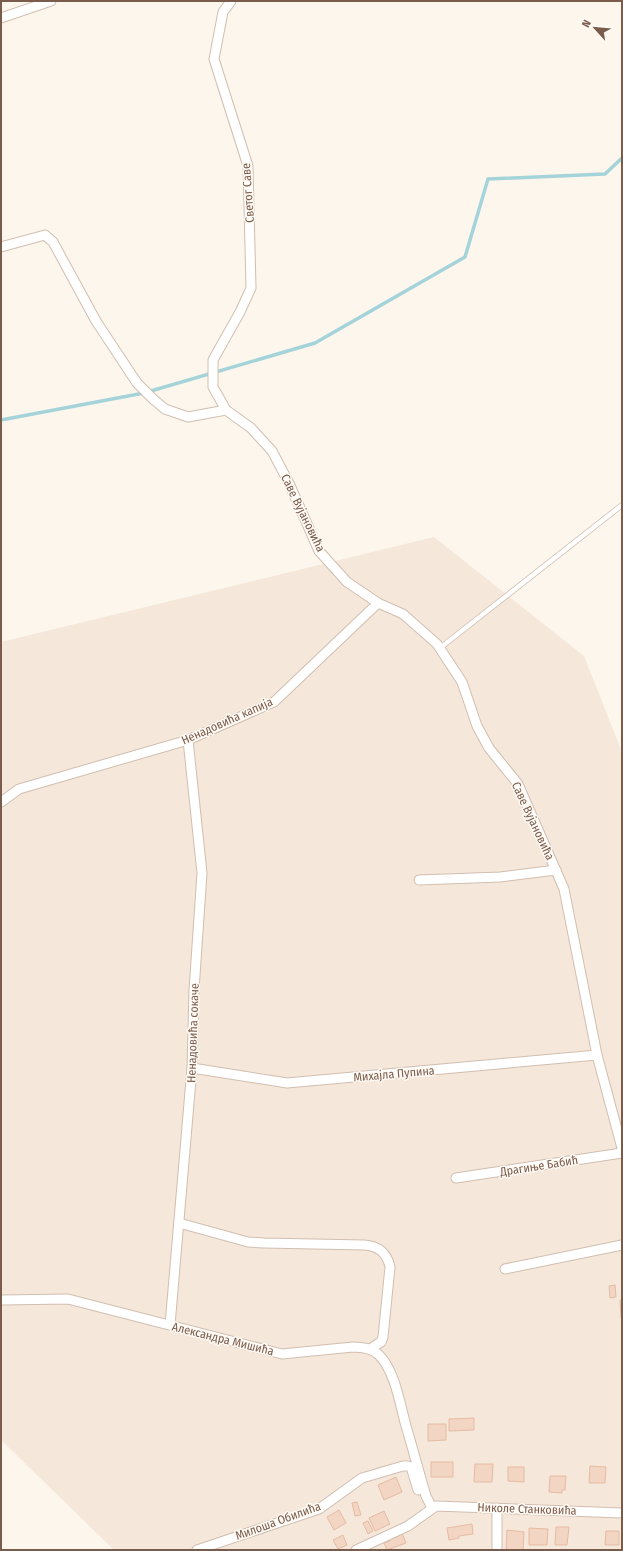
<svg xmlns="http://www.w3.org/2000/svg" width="623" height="1551" font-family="'Fira Sans Condensed',sans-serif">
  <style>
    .residential { fill: #f5e8da }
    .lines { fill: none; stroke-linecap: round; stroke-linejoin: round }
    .stream { stroke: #a5d3da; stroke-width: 3.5 }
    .building { fill: #f3d5c3; stroke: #e6bba3 }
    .lane-casing { stroke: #d1beb0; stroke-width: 6 }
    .street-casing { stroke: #d1beb0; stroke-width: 11 }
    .lane { stroke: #fff; stroke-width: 4.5 }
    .street { stroke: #fff; stroke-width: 9 }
    .labels { text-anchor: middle; stroke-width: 3; stroke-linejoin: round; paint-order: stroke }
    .street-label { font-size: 12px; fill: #7a5c4d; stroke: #fffaf3 }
  </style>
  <rect width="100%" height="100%" fill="#fdf6ec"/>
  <!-- residential -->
  <polygon class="residential" points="434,537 584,656 622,752 622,1550 114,1550 1,1440 1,642"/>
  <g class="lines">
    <!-- stream -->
    <polyline class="stream" points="1,420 144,393 315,343 465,257 488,179 605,174 622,158"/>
  </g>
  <!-- building -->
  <g class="building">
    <polygon points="615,1285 616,1297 610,1298 609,1286"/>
    <polygon points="620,1300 622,1300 622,1318 621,1318"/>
    <polygon points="474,1418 474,1430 449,1431 449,1419"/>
    <polygon points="428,1424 446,1424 446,1440 428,1441"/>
    <rect x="431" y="1462" width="22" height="15"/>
    <polygon points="475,1464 493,1464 492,1482 474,1482"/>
    <polygon points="590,1466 606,1467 605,1483 589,1483"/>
    <polygon points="508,1467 524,1467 524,1482 508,1481"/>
    <polygon points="550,1476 566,1476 565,1490 562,1490 562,1493 549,1492"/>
    <polygon points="396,1477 402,1492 384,1500 378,1485"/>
    <polygon points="357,1502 361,1515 355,1516 352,1503"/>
    <polygon points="339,1510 346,1523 334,1530 327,1517"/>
    <polygon points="384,1511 390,1524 375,1531 369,1518"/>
    <polygon points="368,1521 373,1531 368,1534 363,1523"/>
    <polygon points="472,1524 473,1534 459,1536 459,1538 449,1540 447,1528"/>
    <polygon points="556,1527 569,1527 567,1545 555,1545"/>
    <polygon points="529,1528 548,1529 547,1545 529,1545"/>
    <polygon points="507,1530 524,1532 523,1550 506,1550"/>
    <polygon points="606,1531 619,1531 619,1545 605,1545"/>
    <polygon points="402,1533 406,1543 387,1550 384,1543 390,1541 389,1538"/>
    <polygon points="343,1535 347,1545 338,1549 333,1540"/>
  </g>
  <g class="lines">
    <defs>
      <polyline id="lane" points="440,648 622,505"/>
      <g id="street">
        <polyline points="231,1 223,12 214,59 248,166 251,288 240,312 213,360 213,387 226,410 251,428 272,451 289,483 319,551 347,582 378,603 403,614 437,644 462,682 477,726 489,748 518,784 564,889 597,1055 622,1148"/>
        <polyline points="1,18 51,1"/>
        <polyline points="1,247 45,235 53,242 96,321 137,383 153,399 165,409 188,417 226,410"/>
        <polyline points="1,802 19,789 188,740 274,702 378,603"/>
        <polyline points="419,880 500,877 556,870"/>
        <polyline points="192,1068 287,1083 597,1055"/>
        <polyline points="456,1178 622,1153"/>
        <path d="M179,1223L248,1242L264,1243L364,1245C379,1246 387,1253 390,1267L383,1337L381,1342L370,1349"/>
        <polyline points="505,1269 622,1245"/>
        <path d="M1,1300L68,1299L282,1354L353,1347C362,1347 372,1348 379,1355C395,1371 400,1404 406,1426C413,1449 419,1473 426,1496L432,1508"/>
        <polyline points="170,1325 192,1068 194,990 202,873 188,740"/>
        <polyline points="197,1550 319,1509 362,1478 403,1466 408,1466 411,1467 418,1490"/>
        <polyline points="356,1550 408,1526 436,1506 622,1513"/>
        <polyline points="497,1550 497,1508"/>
      </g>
    </defs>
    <!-- lane casing -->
    <use href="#lane" class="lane-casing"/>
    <!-- street casing -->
    <use href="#street" class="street-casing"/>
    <!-- lane -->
    <use href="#lane" class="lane"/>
    <!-- street -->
    <use href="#street" class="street"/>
  </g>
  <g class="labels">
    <!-- street labels -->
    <g class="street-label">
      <text transform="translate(248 193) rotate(-94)" y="4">Светог Саве</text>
      <text transform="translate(303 513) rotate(64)" y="4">Саве Вујановића</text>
      <text transform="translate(227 721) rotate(-24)" y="4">Ненадовића капија</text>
      <text transform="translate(533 821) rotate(65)" y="4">Саве Вујановића</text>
      <text transform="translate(193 1033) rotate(-88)" y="4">Ненадовића сокаче</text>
      <text transform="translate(394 1074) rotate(-5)" y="4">Михајла Пупина</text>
      <text transform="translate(539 1166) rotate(-9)" y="4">Драгиње Бабић</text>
      <text transform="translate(223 1339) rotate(14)" y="4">Александра Мишића</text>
      <text transform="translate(527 1509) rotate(2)" y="4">Николе Станковића</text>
      <text transform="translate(278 1521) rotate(-20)" y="4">Милоша Обилића</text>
    </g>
  </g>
  <!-- border -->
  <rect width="623" height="1551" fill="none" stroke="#7a5c4d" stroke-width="4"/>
  <!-- north arrow -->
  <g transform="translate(595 28) rotate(297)" stroke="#fffaf3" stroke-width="3" paint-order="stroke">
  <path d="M0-3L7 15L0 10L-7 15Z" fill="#7a5c4d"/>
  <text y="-6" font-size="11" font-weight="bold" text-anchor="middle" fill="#7a5c4d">N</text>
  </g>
</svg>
